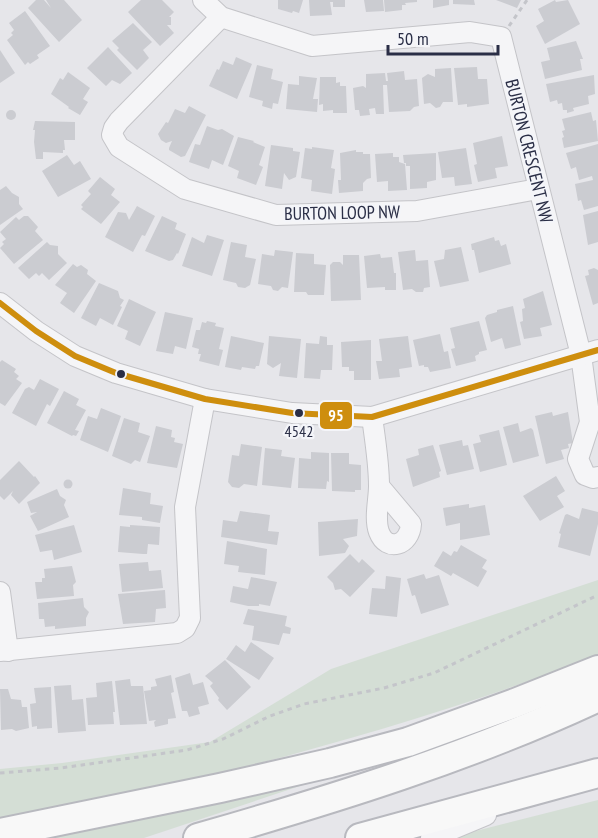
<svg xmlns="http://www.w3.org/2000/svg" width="598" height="838" font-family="'PT Sans Narrow',sans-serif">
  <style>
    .green { fill: #d4ded5 }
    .building { fill: #cbccd1 }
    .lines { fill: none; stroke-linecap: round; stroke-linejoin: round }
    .minor-casing { stroke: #c4c4c8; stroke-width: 22 }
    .highway-casing { stroke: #b8b9bf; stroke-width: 32 }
    .path { stroke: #c4c5ca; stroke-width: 3; stroke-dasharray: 4.5 4.5; stroke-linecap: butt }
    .minor { stroke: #f5f5f7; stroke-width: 20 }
    .highway { stroke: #f8f8f8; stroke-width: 28 }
    .bus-1-casing { stroke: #f4f5f9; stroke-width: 10 }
    .bus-1 { stroke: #ce8e0e; stroke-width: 6 }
    .bus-dot { fill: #2a2e46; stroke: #f4f5f9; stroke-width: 2 }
    .labels { text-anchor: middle; stroke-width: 4.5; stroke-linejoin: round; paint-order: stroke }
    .bus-label { font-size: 16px; fill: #2a2e46; stroke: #f4f5f9 }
    .street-label { font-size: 18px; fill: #2a2e46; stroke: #f4f5f9 }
    .line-badge { stroke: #f4f5f9; stroke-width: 2 }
    .badge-label { font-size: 16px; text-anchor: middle; font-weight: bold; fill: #fff }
  </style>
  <rect width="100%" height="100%" fill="#e6e6ea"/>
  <!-- green -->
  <g class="green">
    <path d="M598,580V656C404,729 204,783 0,820V769L62,763L210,742L331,669Z"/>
    <polygon points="339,773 144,838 20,838"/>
    <polygon points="598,800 598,838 448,838"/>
  </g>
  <!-- building -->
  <g class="building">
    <polygon points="36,0 44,0 51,8 46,0 64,0 82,20 59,42 28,8"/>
    <polygon points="141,0 162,0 174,12 169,17 171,17 171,25 167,25 174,33 160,46 128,12"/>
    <polygon points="278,0 303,0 299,13 293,11 292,13 278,9"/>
    <polygon points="309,0 345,0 345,7 333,7 333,2 330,2 332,15 310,16"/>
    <polygon points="364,0 383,0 384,11 366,12"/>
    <polygon points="384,0 417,0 417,2 405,3 406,5 402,5 402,10 385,12"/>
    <polygon points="433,0 449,0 449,5 433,8"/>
    <polygon points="453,0 474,0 475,5 453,4"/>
    <polygon points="496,0 521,0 517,8"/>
    <polygon points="555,0 556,2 568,0 580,24 545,44 536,26 544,21 538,9"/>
    <polygon points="25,11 50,46 37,55 39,58 30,64 28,62 25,65 7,40 13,35 11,33 14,30 9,23"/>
    <polygon points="133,23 152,42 143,50 149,58 137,70 117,50 119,48 112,41"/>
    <polygon points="576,41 583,59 580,59 582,70 545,79 541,62 550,60 547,48"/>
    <polygon points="108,47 132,73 120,84 112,80 106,86 87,68"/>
    <polygon points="0,50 15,73 0,83"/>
    <polygon points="236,57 252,64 237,99 209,86 217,69 219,70 223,61 233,65"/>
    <polygon points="257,65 273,69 271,79 283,82 278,104 273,103 272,109 262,106 263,101 249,97"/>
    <polygon points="477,67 478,79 487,79 489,104 467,107 467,104 458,105 454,68"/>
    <polygon points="451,68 453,102 443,102 440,107 436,108 430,103 424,104 422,78 428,74 435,77 435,69"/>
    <polygon points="404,71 405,80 417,79 419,106 414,107 410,111 389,112 387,85 383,85 384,114 376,114 375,108 369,109 370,115 360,116 359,110 355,110 353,88 363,86 366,88 366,74 385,73 386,81 388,81 387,73"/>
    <polygon points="68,72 90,88 83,99 88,102 80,115 68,108 69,107 51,94 60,78 63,80"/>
    <polygon points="594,75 595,94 588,96 589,104 573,108 574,111 567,113 567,110 563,110 562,103 558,104 557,100 550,102 546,84"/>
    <polygon points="299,76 317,78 313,99 318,99 317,112 286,109 288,84 299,85"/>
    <polygon points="320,77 336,77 336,83 340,82 340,86 346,86 347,113 333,113 333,110 323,111 323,104 319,105"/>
    <polygon points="189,106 206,115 185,156 181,157 169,150 169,148 172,141 166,143 161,140 158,134 166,122 168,123 175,109 185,113"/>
    <circle cx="11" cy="115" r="5"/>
    <polygon points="591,112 593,121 596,120 598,141 564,148 562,138 564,137 562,131 565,130 562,119"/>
    <polygon points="35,121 75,122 75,140 64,140 65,150 63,150 63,153 43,152 43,159 36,159 34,142 35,130 33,130"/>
    <polygon points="207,126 218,130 222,129 234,136 223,165 212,160 209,169 189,162 195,144 200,145"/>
    <polygon points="502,136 508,166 495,168 497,178 478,182 474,165 477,164 473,143"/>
    <polygon points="238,137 254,141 253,142 265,147 259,165 263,167 256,185 237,178 239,171 228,166"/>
    <polygon points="598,144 598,206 584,210 581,200 578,201 575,184 593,180 592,176 579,180 576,167 571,169 566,153"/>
    <polygon points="271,145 293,148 293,151 300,152 296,177 289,180 284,173 282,189 265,186"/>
    <polygon points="312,147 334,150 331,168 335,169 332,194 311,191 312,180 301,178 305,148 312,149"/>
    <polygon points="466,148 472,184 455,186 454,177 442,178 438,152"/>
    <polygon points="356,150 356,152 363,152 363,154 370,154 371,178 367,179 363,183 363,191 339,193 338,180 341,180 340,153"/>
    <polygon points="393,153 393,157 399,157 399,162 405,164 407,190 388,191 388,181 377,182 375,154"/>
    <polygon points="436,153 436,180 427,182 427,188 410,189 410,166 406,166 406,163 404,163 403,155"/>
    <polygon points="67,155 74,165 80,161 91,179 58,197 42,171"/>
    <polygon points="100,177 115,189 111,195 120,202 101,224 81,209 83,207 81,205 91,194 88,191"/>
    <polygon points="6,186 12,193 19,197 19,204 23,209 0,225 0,190"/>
    <polygon points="137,206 155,216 145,236 142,235 133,252 105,237 118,212 126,213 129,220"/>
    <polygon points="598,211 598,242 588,245 583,215"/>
    <polygon points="24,216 28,216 38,227 35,231 43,240 14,264 0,248 4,244 2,242 6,239 0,232 16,217 19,220"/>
    <polygon points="162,216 177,223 175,229 186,234 178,254 177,253 173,260 169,261 145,251"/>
    <polygon points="207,235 224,240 212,276 182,266 192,237 204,243"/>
    <polygon points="494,237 495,241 499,240 501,246 506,244 511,264 479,273 474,250 472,250 471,244"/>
    <polygon points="47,242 50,245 58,246 58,254 67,263 49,280 42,273 39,276 36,273 29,279 18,268"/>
    <polygon points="231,242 247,245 245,257 256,259 250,285 245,288 238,287 236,283 223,280"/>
    <polygon points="461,247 469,281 440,287 434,261 444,259 445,250"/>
    <polygon points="275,250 293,252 288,288 282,287 278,291 273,290 271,286 258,284 262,254 274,256"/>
    <polygon points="415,250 416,261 428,260 430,287 424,288 423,292 416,292 412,289 403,290 398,252"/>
    <polygon points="296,253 314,254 314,264 326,265 324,295 308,295 306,292 294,292"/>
    <polygon points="380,254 381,258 392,257 394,273 396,273 396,290 385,290 385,287 367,288 364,256"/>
    <polygon points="343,255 359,255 361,300 331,301 330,265 333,262 340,262 343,265"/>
    <polygon points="73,264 77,267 81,265 88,270 87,274 96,281 74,313 60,303 67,293 55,285"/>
    <polygon points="594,268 598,270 598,303 593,305 585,276 589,275 588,270"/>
    <polygon points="99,283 118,291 120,298 124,300 120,306 122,307 113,325 100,318 96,326 81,318"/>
    <polygon points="543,291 552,325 540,328 542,336 524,339 520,322 523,321 522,309 525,308 523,299"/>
    <polygon points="129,299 156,312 140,346 125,339 128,331 117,326"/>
    <polygon points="513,306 521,345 505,349 502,338 491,342 485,318 487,315 497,312 497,310"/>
    <polygon points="165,312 193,318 186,349 175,346 173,354 156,351"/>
    <polygon points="207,321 216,323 215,326 224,328 219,349 223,350 219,366 199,361 201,354 198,354 199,349 192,347 196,330 200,330 202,322 206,323"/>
    <polygon points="479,321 487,350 479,352 479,354 475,356 476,361 456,366 451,349 455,348 450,328"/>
    <polygon points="440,334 444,352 448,351 451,368 430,372 428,367 424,367 424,365 419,366 413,340"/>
    <polygon points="231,336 264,343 259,366 256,366 255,369 242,367 241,370 225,367"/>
    <polygon points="269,336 301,339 297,378 279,376 281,363 273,368 267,364"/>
    <polygon points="320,336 327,337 327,345 333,345 332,370 321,370 320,379 304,378 306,343 319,344"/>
    <polygon points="408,336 412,367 399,369 400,377 379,379 376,361 382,361 379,339"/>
    <polygon points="371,340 371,380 354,380 354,371 349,371 349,367 342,367 341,342"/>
    <polygon points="2,360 16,369 14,372 19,376 16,379 22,383 5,406 0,403 0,362"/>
    <polygon points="40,379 59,389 50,406 47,404 36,426 12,413 25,389 29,387 34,390"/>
    <polygon points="64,391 79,399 76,405 86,410 75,430 79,431 76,436 73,435 72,436 47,423"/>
    <polygon points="101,408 121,416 108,452 80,440 88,416 97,419"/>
    <polygon points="552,412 553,416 568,412 573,443 568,444 569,448 561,450 564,459 546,464 535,416"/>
    <polygon points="124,418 140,423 138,432 150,436 140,462 135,460 131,464 112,456"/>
    <polygon points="518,423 520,432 531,428 533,430 539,456 513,463 503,427"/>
    <polygon points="156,426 172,430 171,437 175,438 174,442 183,444 177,468 147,463"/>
    <polygon points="499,430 507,465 480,472 473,444 481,442 479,435"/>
    <polygon points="462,440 463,446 468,445 474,469 447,475 439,445"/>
    <polygon points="241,444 262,447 257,486 244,484 239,488 232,487 228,482 232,455 239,456"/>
    <polygon points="433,445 441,471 439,472 440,477 413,487 406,459 419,455 418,449"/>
    <polygon points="265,448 282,450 281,456 295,458 291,488 262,485"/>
    <polygon points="311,452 329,453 329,482 327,481 326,489 298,488 299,458 311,459"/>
    <polygon points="331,453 349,453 349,464 361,465 361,490 355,490 355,492 332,491"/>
    <polygon points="19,461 34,477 35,476 40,483 19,504 11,495 13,491 4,500 0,496 0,480"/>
    <polygon points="556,476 565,491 557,496 564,507 540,521 523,496"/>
    <circle cx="68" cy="484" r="4.5"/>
    <polygon points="123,488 151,493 150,504 163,506 160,523 142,520 142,517 119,515"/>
    <polygon points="57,489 60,496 66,500 64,505 69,517 38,531 30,516 37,512 31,513 27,502"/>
    <polygon points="469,504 469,508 485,505 490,535 460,540 460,523 446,526 443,508"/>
    <polygon points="582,508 598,512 598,524 590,556 558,547 561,534 559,533 565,515 567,514 579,519"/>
    <polygon points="240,511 270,515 268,531 279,532 277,545 221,537 223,520 237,522"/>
    <polygon points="358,519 357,536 343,539 349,546 345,553 319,556 318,522"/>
    <polygon points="74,525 82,552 54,560 52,550 40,552 35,535"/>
    <polygon points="130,525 160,527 159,545 148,544 147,554 143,554 118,552 120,526 130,527"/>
    <polygon points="227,541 267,549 265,575 238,572 239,566 224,564"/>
    <polygon points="461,545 487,560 482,568 487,571 478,587 453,573 451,576 434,566 443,551 451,556 454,551 457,552"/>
    <polygon points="350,554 359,563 362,559 375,571 350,597 341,589 335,590 333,583 327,577"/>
    <polygon points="148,562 149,571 161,570 163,588 122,592 119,564"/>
    <polygon points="72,566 76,582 73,585 74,596 37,599 35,582 42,582 42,578 45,578 44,569"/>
    <polygon points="424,574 426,579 439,575 449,605 421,614 415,595 412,596 407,579"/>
    <polygon points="386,576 401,578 397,617 369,614 372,588 385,589"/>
    <polygon points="251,577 277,582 270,606 259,604 259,606 248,606 230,602 233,586 248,589"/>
    <polygon points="165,590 166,608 156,609 155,622 123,624 118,594"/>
    <polygon points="83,598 84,607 89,612 86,618 86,626 55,629 55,626 45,627 44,619 39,619 38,603"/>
    <polygon points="248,609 287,616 285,626 291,628 290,634 283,633 279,645 252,640 254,626 243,624"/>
    <polygon points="251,642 274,658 259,680 226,659 236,645 245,652"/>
    <polygon points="225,660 251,687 227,710 218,700 219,698 210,686 213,683 205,676"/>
    <polygon points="190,673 193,685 203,682 209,704 198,707 200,714 189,717 187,711 182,711 175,678"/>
    <polygon points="171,675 174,692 171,693 176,718 168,719 168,724 155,727 154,722 156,720 149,721 144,691 151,690 151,687 157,686 155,679"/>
    <polygon points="130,679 131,686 143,686 147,724 120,725 115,681"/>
    <polygon points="112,681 115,712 113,712 114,724 88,725 86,698 97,697 96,683"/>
    <polygon points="71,685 72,700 83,699 86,731 58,733 54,686"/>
    <polygon points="51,687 52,728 37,729 37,726 32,727 30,704 36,703 34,688"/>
    <polygon points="0,689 8,689 11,699 21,700 22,707 27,707 29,728 16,731 12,729 1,730"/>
  </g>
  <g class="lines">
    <defs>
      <g id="minor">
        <polyline points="203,0 221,17 312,46 470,32 501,37 581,355 590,422 578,459 585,475 593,478 598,477"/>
        <polyline points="221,17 119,121 114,128 112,135 119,147 185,189 276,215 417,211 538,189"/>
        <polyline points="0,303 36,331 75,356 116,373 205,399 292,413 372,417 598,350"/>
        <path d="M372,417C375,439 379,463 379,486C379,500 374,518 379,532C387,553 410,545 411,524L379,486"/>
        <polyline points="0,592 8,651"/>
        <polyline points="0,651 177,633 185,628 190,618 185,507 205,399"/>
        <polyline points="431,838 486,815"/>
      </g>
      <g id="highway">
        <polyline points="0,833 220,788 330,763 408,742 515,703 598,670"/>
        <path d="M198,838C334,799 470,757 598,697"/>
        <polyline points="360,838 598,773"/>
      </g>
    </defs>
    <!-- minor casing -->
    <use href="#minor" class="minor-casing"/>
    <!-- highway casing -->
    <use href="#highway" class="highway-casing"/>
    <!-- path -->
    <g class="path">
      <polyline points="509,26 527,0"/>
      <polyline points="0,773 61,768 187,750 223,739 270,716 304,704 384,688 434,673 598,595"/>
    </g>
    <!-- minor -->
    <use href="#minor" class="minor"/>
    <!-- highway -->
    <use href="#highway" class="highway"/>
    <defs>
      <polyline id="bus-1" points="0,303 36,331 75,356 116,373 205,399 292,413 372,417 598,350"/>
    </defs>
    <!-- bus-1 casing -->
    <use href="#bus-1" class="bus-1-casing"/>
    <!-- bus-1 -->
    <use href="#bus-1" class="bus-1"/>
  </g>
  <!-- markers -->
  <g class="bus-dot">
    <circle cx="121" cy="374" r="5"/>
    <circle cx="299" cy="413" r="5"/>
  </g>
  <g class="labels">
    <!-- bus labels -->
    <g class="bus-label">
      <text x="299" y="437">4542</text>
    </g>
    <!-- street labels -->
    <g class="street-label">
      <text transform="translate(529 151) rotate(76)" y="6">BURTON CRESCENT NW</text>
      <text transform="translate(342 213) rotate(-1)" y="6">BURTON LOOP NW</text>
    </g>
  </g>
  <rect class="line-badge" x="319" y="401" width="34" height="29" rx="6" fill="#ce8e0e"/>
  <g class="badge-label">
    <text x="336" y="421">95</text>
  </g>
  <!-- scale -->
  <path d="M388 45v9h110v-9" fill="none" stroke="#2a2e46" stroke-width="3"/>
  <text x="397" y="45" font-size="18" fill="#2a2e46" stroke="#f4f5f9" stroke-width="4.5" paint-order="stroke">50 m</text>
</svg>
